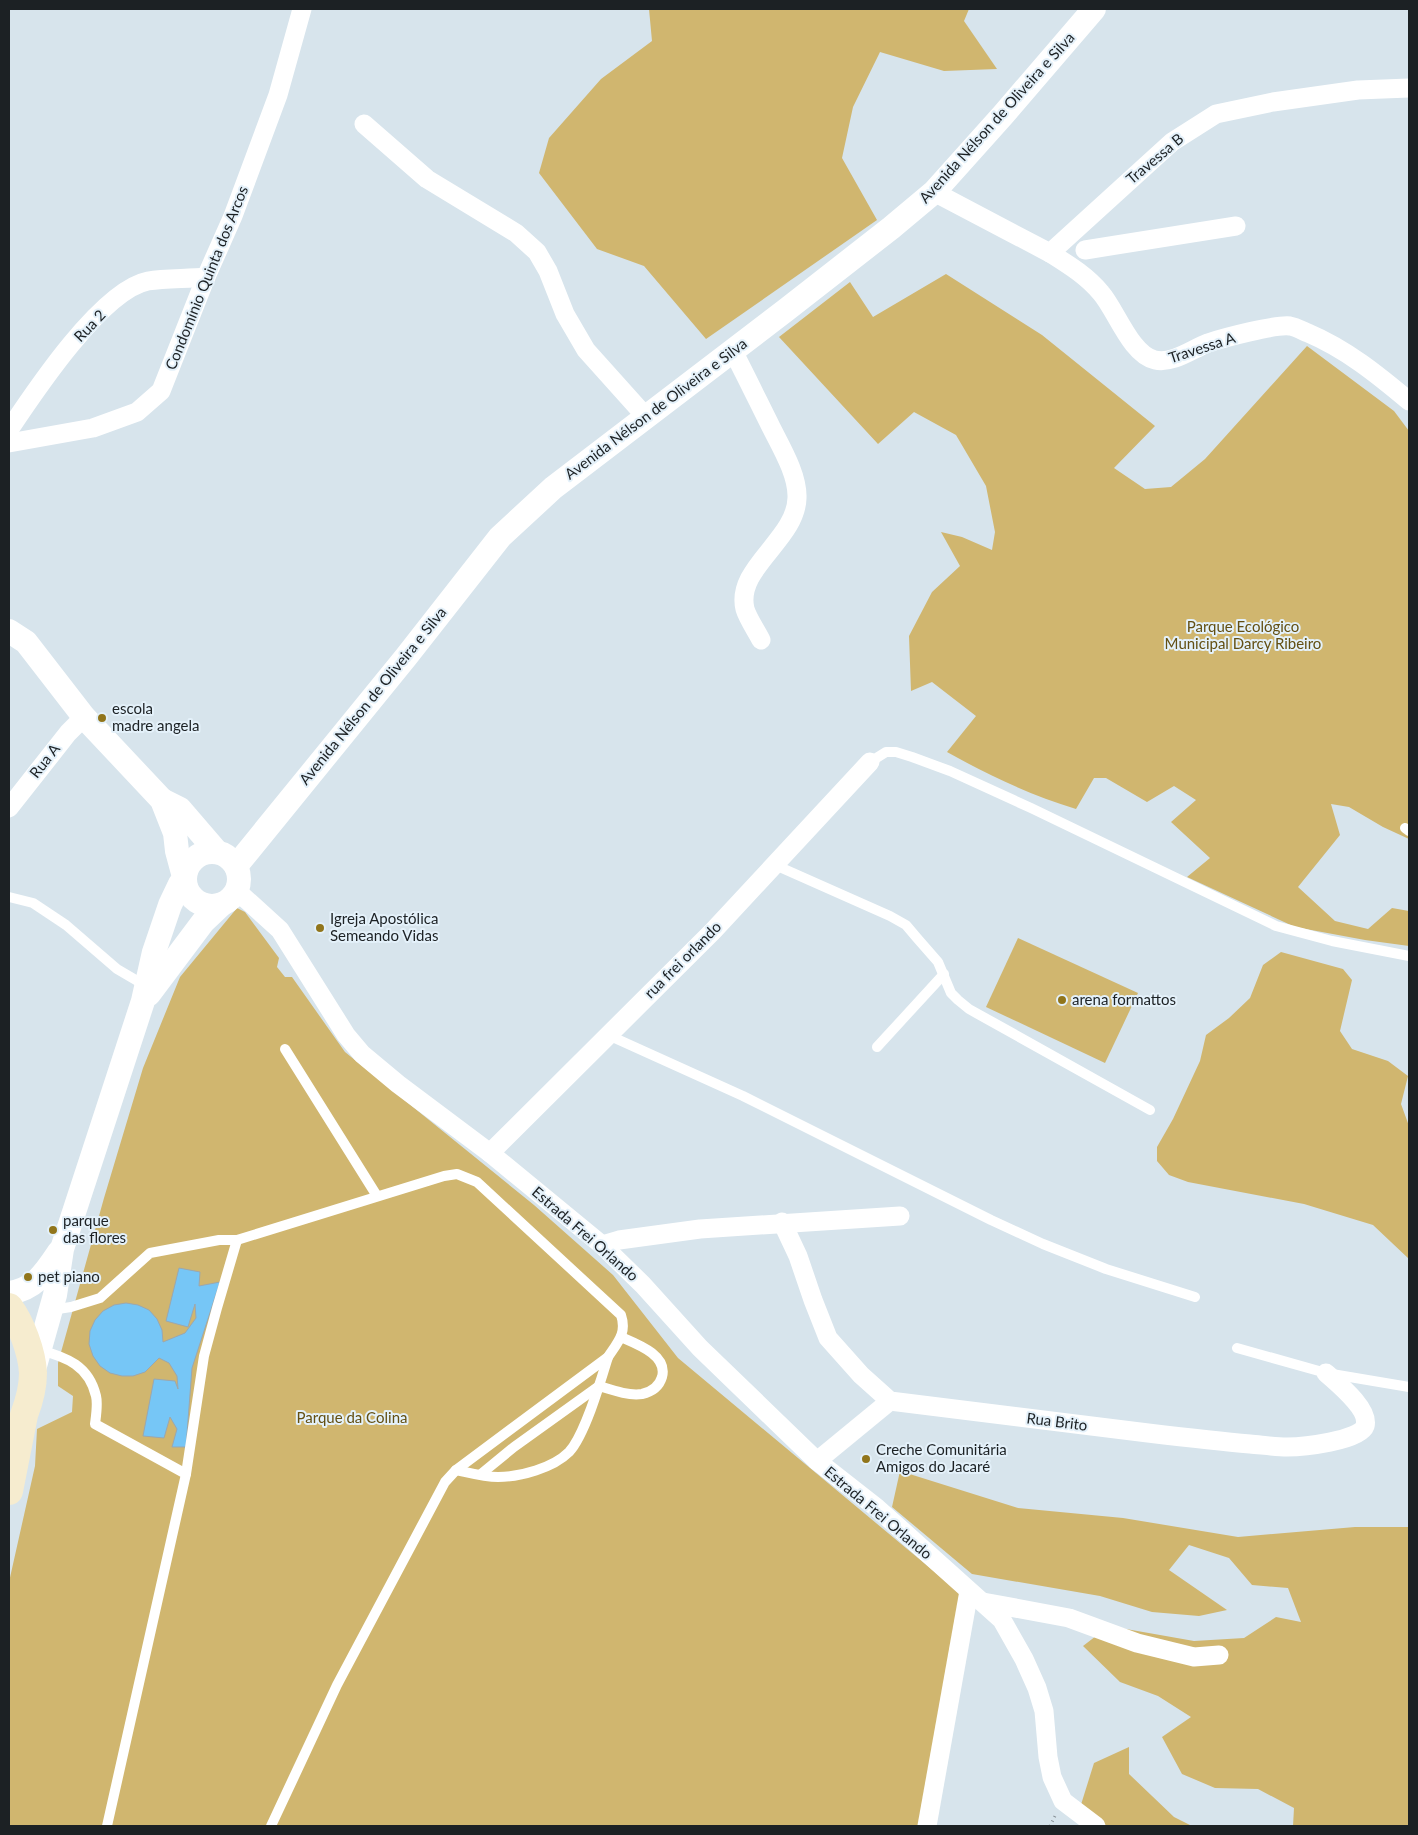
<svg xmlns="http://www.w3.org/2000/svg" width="1418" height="1835" font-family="Lato,sans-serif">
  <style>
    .green { fill: #d0b66f }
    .building { fill: #76c6f6; stroke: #9ba7af }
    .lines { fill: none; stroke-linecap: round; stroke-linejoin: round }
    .path { stroke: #899298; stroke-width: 3; stroke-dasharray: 1 4; stroke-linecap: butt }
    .service { stroke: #fff; stroke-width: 10 }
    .minor { stroke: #fff; stroke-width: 19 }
    .tertiary { stroke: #fff; stroke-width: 24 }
    .secondary { stroke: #f6eccf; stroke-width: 28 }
    .poi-dot { fill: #91751b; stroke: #e4f1fa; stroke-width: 2 }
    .labels { text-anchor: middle; stroke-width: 4; stroke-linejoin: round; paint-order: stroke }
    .street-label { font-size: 15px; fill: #1c2124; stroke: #e4f1fa }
    .park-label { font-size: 15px; fill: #634f12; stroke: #e4f1fa }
    .poi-label { font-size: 15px; fill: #1c2124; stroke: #e4f1fa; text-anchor: start }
  </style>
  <rect width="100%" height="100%" fill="#d7e4ec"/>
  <!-- green -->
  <g class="green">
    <polygon points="649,9 969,9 964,21 997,69 944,71 880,52 853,107 842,158 877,220 706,339 644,266 597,249 539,173 549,138 601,79 652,41"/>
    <path d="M946,274L1042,335L1155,426L1114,468L1145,489L1171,487L1205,459L1307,346L1394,411L1409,431V839L1383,827L1349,807L1331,804L1340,835L1298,887L1335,921L1368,929L1392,908L1409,911V946L1365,940L1295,927L1187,877L1210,858L1171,822L1196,800L1174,786L1147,802L1106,778H1094L1076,809C1030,795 988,775 947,752L976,716L932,682L911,691L909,636L932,592L960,566L941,532L962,537L992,550L995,532L986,486L956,435L914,412L878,444L779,337L850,282L873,317Z"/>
    <polygon points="237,908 245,912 279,958 277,967 285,977 292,977 345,1052 534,1205 613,1275 678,1358 966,1598 936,1826 9,1826 9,1582 35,1466 37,1429 72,1412 73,1396 58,1386 58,1363 104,1198 143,1068 180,977"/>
    <polygon points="1018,938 1138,993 1105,1063 986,1007"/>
    <polygon points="1281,952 1343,969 1352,980 1340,1031 1352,1049 1388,1061 1408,1076 1401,1104 1409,1126 1409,1259 1373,1225 1304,1204 1188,1182 1169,1175 1157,1161 1157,1147 1173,1119 1200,1061 1206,1035 1229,1018 1250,998 1263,965"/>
    <polygon points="900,1471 1018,1508 1123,1518 1238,1537 1355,1527 1409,1527 1409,1826 1293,1826 1294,1808 1258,1789 1215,1788 1182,1774 1162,1737 1191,1717 1158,1696 1120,1682 1083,1646 1109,1626 1194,1641 1244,1638 1276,1617 1301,1622 1288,1588 1252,1585 1229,1558 1189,1545 1169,1570 1227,1610 1199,1616 1152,1612 1100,1596 972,1574 892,1507"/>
    <polygon points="1129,1747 1129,1774 1174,1817 1192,1826 1091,1826 1079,1811 1094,1763"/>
  </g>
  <!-- building -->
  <polygon class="building" points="179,1268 200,1272 199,1286 220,1282 192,1368 186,1447 172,1447 177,1429 170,1417 164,1438 143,1436 154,1379 175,1381 178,1389 177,1376 169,1363 159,1358 145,1372 133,1376 122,1376 110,1373 100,1366 93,1356 89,1344 90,1331 95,1320 103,1311 114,1305 126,1303 138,1305 149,1310 157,1319 162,1330 163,1342 185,1333 196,1318 195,1304 188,1327 166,1321"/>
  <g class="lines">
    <!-- path -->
    <polyline class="path" points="1050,1826 1055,1816"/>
    <!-- service -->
    <g class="service">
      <polyline points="870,762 886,752 896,752 912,757 950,771 1031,808 1276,926 1332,941 1409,956"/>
      <polyline points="1405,828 1409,831"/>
      <polyline points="775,865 890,916 906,925 917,938 938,962 951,993 958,1000 969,1009 1150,1110"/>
      <polyline points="9,897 33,903 66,925 117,969 146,986"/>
      <polyline points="608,1035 743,1096 991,1220 1043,1244 1106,1269 1195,1297"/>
      <polyline points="877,1047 944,974"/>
      <polyline points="285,1049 377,1196"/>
      <path d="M51,1310L71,1307L100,1298L150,1253L219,1240H237L444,1176L457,1174L477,1182L621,1315C627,1333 618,1342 608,1357L456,1470L445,1482L337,1685L271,1826"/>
      <polyline points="1237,1348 1326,1373 1409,1387"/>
      <path d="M39,1350C67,1357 89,1366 96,1396C98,1404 96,1416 95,1424L186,1474L107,1826"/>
      <path d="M456,1470C470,1473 484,1477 498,1477C520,1477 553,1468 569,1452C585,1435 601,1380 608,1357"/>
      <polyline points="186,1474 204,1356 217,1308 237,1240"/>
      <path d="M481,1474L514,1447L599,1386C612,1390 628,1396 642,1394C651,1392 659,1387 662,1377C668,1355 637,1344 621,1337"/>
    </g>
    <!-- minor -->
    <g class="minor">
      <polyline points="364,124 427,179 516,233 537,252 548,271 565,314 586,350 647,418"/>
      <polyline points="934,192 1050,253 1172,142 1216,114 1273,102 1358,90 1409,88"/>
      <polyline points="1085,250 1236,226"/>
      <path d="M1050,253C1069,265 1087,276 1101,293C1116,310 1131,355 1155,360C1173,364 1192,349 1208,343C1223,338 1276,324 1290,326C1296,327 1303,331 1308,333C1346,349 1378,375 1409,401"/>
      <path d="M733,351C746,376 758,401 771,427C781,447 798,475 797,498C796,540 735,568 745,609C748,619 756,630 761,640"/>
      <path d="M9,430C35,391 102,290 148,281C166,278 188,279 206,277"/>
      <polyline points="9,443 93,428 137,412 161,391 206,277 233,216 278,95 302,9"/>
      <polyline points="9,808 68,733 84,717"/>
      <polyline points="237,891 280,930 346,1035 362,1054 398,1084 490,1153 602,1245 643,1285 700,1348 817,1461 877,1508 1002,1620 1024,1659 1037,1688 1044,1711 1048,1757 1052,1777 1063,1801 1096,1826"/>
      <polyline points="490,1153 713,931 870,762"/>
      <path d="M782,1222L798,1256L813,1300L828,1338L861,1375L890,1401C976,1411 1062,1423 1148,1433C1182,1437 1216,1441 1250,1444C1262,1445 1275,1447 1287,1447C1302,1447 1360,1441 1365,1426C1370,1409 1337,1383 1326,1373"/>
      <polyline points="602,1245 619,1240 700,1229 900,1216"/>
      <polyline points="817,1461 890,1401"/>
      <polyline points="983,1602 1069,1618 1137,1643 1194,1657 1219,1655"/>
      <polyline points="927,1826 969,1591"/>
    </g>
    <!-- tertiary -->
    <g class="tertiary">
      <polyline points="9,631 26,642 84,717 162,800 175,833 177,851 184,877"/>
      <polyline points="162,800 180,809 217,852"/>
      <circle cx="212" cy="879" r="27"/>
      <polyline points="236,866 406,657 500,537 553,488 786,310 891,228 934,192 1003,115 1094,9"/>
      <polyline points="149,994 203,922 221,905"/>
      <path d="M9,1293C35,1289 45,1273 59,1252"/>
      <polyline points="33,1373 55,1295 62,1249 143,1001 154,952 170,905 180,884 184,880"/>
    </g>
    <!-- secondary -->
    <path class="secondary" d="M9,1307C21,1323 32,1352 33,1373C33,1386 29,1402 24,1415L9,1491"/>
  </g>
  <!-- markers -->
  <g class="poi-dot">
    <circle cx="102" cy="718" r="5"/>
    <circle cx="320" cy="928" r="5"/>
    <circle cx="1062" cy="1000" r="5"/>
    <circle cx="53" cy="1230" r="5"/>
    <circle cx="28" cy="1277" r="5"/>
    <circle cx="866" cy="1459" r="5"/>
  </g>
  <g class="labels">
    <!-- street labels -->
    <g class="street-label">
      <text transform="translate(997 118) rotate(-48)" y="5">Avenida Nélson de Oliveira e Silva</text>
      <text transform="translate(1155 159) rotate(-40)" y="5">Travessa B</text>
      <text transform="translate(207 278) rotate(-68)" y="5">Condomínio Quinta dos Arcos</text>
      <text transform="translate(90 326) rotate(-46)" y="5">Rua 2</text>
      <text transform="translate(1202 348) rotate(-18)" y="5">Travessa A</text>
      <text transform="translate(656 409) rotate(-37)" y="5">Avenida Nélson de Oliveira e Silva</text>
      <text transform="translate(373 696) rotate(-51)" y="5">Avenida Nélson de Oliveira e Silva</text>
      <text transform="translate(45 761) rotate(-52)" y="5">Rua A</text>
      <text transform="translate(683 960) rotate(-45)" y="5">rua frei orlando</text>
      <text transform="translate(585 1234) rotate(41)" y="5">Estrada Frei Orlando</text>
      <text transform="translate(1057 1422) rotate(7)" y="5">Rua Brito</text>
      <text transform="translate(878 1513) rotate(40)" y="5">Estrada Frei Orlando</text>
    </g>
    <!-- park labels -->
    <g class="park-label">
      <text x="1243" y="632">Parque Ecológico<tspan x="1243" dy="17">Municipal Darcy Ribeiro</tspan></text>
      <text x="352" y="1423">Parque da Colina</text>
    </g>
    <!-- poi labels -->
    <g class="poi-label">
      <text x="112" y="714">escola<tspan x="112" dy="17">madre angela</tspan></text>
      <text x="330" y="924">Igreja Apostólica<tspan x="330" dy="17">Semeando Vidas</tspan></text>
      <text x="1072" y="1005">arena formattos</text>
      <text x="63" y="1226">parque<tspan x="63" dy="17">das flores</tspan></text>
      <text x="38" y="1282">pet piano</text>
      <text x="876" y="1455">Creche Comunitária<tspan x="876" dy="17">Amigos do Jacaré</tspan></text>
    </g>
  </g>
  <!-- border -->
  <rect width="1418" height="1835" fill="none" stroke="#1c2124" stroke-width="20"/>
</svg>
